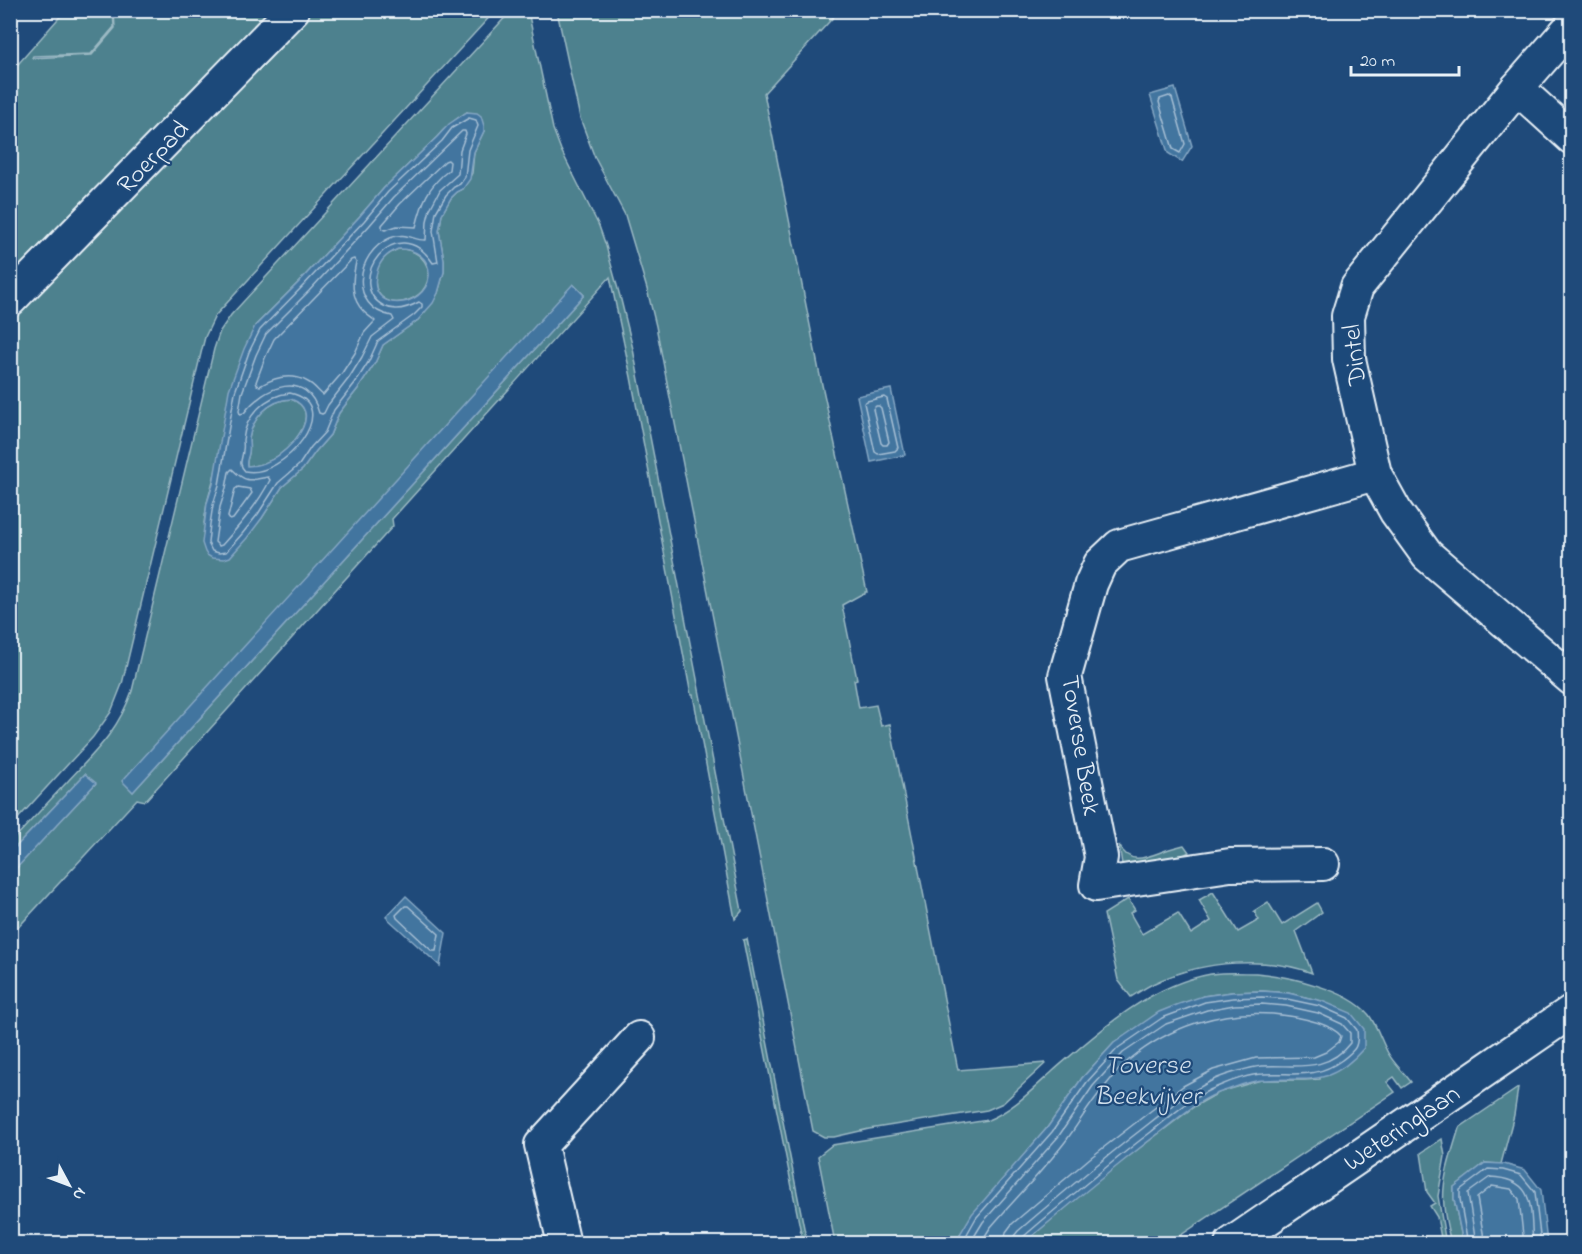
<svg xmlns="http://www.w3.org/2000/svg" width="1582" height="1254" font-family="'Indie Flower',sans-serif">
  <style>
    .green { fill: #4e818e; stroke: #9bb9c3; stroke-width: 1.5; fill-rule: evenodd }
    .water { fill: #42749f; stroke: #84a6c3; stroke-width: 1.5; fill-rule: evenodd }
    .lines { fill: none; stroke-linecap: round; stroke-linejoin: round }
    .shore { stroke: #a6bfd4; stroke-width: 1.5 }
    .street-casing { stroke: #e8f1f8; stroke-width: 36 }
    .street { stroke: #1f4a7a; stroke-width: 32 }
    .labels { text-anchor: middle; stroke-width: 4.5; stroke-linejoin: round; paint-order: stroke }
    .street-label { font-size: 26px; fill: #e8f1f8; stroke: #1f4a7a }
    .water-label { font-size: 27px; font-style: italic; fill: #cfdeeb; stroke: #1f4a7a }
  </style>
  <rect width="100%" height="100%" fill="#1f4a7a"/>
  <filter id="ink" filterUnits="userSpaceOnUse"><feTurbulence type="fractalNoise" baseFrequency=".0167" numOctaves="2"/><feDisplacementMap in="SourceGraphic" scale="12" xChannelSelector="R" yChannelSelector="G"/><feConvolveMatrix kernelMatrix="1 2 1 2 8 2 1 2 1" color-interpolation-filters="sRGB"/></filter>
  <g filter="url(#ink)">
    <!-- green -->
    <g class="green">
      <polygon points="65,11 113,11 114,27 91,54 33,56 32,58 92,55 115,28 114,11 278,11 11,287 11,72"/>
      <polygon points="308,11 495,11 215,316 205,337 202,349 122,684 111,712 93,737 11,826 11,317"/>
      <path d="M511,11H528L553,129L561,150L599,226L606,246L621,300L633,349L742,911L735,919L693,695H691L631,377L610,277L392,519L393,526L145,801L137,799L11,935L10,874L95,784L85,774L11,852V842C30,822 49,801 68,781C96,751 118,731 132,691L214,349L220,331L231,315ZM467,112L484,131L474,152L472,173L463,189L457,192L451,198L442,214L439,231L444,260V272L438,293L432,303L418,320L383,345L375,363L360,386L339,413L330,435L316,451L303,469L282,487L262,518L230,556L204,523L207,503L255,326L299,282L359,217L384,188L437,137C446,126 456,119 467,112ZM574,285L584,295L133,792L123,781Z"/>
      <polygon points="557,11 839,11 764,93 819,371 867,592 865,592 865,594 860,595 842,605 857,679 854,680 859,708 876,705 881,726 890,724 958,1070 1046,1063 1003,1103 987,1110 869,1129 834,1137 824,1137 813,1131 656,326 647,289 625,215 595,158 580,118"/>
      <path d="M398,249C432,248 440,288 409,300C401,303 393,304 386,300C371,292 373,271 383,259C387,254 392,252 398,249Z"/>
      <path d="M291,399C322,411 296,443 279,455C270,462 259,466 247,466C246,460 248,459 249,453C250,448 249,443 249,439C252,418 269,400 291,399Z"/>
      <path d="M1119,845C1129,865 1145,858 1161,852C1169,849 1177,847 1184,845L1189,852L1145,878L1122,864Z"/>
      <path d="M1213,892L1238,932L1259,920L1254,911L1268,902L1282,925L1317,903L1322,912L1296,931L1312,973C1266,956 1203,961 1159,981C1149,985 1140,991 1131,997L1118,980L1104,914L1128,899L1135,910L1130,913L1142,934L1178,913L1191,934L1211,921L1199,900Z"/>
      <polygon points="747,939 807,1243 803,1243 743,940"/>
      <path d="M1256,973C1288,976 1348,989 1369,1015C1377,1026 1381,1040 1388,1053C1394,1064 1404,1072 1411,1082L1402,1088L1394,1077L1387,1082L1395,1092L1169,1243H1024L1104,1175L1195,1106L1220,1092L1261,1080H1305L1320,1079L1322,1001L1288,993L1262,991L1232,992L1203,996L1114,1043L1082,1078L1047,1128L1001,1182L960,1234L964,1243H835L818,1156L832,1145L988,1120C1013,1110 1033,1089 1053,1071C1099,1031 1149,985 1211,974C1226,972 1241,973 1256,973Z"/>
      <path d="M1518,1088L1514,1115L1501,1164L1485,1163L1454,1187V1199L1463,1243H1451C1448,1231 1445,1219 1444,1206C1441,1180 1452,1153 1459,1128Z"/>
      <polygon points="1442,1139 1445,1156 1438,1196 1446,1244 1442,1243 1437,1217 1430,1206 1435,1203 1427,1192 1421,1153"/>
    </g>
    <!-- water -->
    <g class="water">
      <polygon points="1175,88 1192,146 1182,162 1168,153 1150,95"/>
      <path d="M467,112L477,113L481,116L484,126V131L474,152L470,179L463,189L457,192L451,198L442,214L439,231L444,260V272L438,293L433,303L418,320L383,345L375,363L360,386L339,413L330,435L316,451L303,469L282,487L262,518L247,538L230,557L224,559L212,558L207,555L205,552L202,543L207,503L213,484L229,390L244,349L255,326L299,282L359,217L384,188L437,137L449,124ZM398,249C415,248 430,258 429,276C426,310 365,314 377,272C380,260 387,254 398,249ZM291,399C322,411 296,443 279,455C270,462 259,466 247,466C246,460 248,459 249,453C250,448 249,443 249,439C252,418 269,400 291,399Z"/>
      <polygon points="573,284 584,295 133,792 122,781"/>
      <polygon points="891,389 905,455 871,462 857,396"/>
      <polygon points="85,774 96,783 11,874 11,852"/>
      <polygon points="406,896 446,933 440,966 386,917"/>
      <path d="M1262,991L1288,993L1322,1001L1351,1013L1364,1029V1048C1329,1088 1310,1077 1264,1080C1251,1080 1236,1087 1224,1091C1200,1098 1179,1118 1159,1133C1113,1168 1068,1206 1024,1243H964L960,1234L972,1214L1047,1128L1082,1078L1114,1043L1159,1012L1179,1004L1203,996L1232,992Z"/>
      <polygon points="1485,1163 1504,1164 1525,1170 1541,1190 1547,1243 1463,1243 1454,1199 1454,1187"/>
    </g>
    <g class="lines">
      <!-- shore -->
      <g class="shore">
        <polygon points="1169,96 1172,98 1185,144 1180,153 1173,149 1159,102 1160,99"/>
        <path d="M469,118L476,120L478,126L468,150L465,177L460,184L454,187L446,195L436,212L433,231L438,262L433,263C396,207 342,284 384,306C395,312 408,308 419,302L422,304V307L414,315L378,341L369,361L355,383L334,410L325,432L311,447L299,465L278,483L258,514L242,534L226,552L219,553L212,551L208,543L210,524L213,505L219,485L235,392L249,352L260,330L303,286L364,221L388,192L442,141L452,128Z"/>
        <path d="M462,131H465L466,134L460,150L458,174L440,190L430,209L427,221L426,240C414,241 406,231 390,238C355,253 348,308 392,316L394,320L372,337L362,357L349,378L328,405L324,413L322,414L319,413C307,369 264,386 244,413L240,414L239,411L242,393L256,355L266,334L309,291L369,226L394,197Z"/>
        <path d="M448,160L450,162L449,170C428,186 422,202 416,227L397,226L385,230L382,229V225L400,204L445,161Z"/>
        <path d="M354,259L356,262C352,280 350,298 364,312C368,316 372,318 375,321L364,333L355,353L342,373L323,395C318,391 314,385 308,382C292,373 275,377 260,386L257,385L256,382L265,358L274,339L351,260Z"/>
        <path d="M290,393C345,405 283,480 245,471C237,463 243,459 243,450C244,446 243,443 243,440C245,416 266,395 290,393Z"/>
        <polygon points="884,397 887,399 898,448 895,451 878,454 875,452 864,403 867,401"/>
        <polygon points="876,406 879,406 881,408 889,442 887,445 883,445 881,443 873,409"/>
        <path d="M232,469C246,483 249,481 268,477L270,480C258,504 240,525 222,545L219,546L215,542L220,507L226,488L229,472Z"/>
        <polygon points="238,487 250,489 252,493 233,519 230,520 228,517 235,489"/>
        <polygon points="405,906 408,906 439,934 436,951 432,951 397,918 396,915"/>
        <path d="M969,1244L967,1234L976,1218L1052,1132L1087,1082L1118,1048L1162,1018L1205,1002L1233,998L1262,997L1287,999L1320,1006L1347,1018L1357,1030C1359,1047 1355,1050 1342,1060C1315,1080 1293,1072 1263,1074C1251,1074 1230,1081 1219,1086C1193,1096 1172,1115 1151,1132C1107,1165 1065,1201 1023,1237L1021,1244"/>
        <path d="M976,1244L975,1235L983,1222L1058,1137L1093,1086L1123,1053L1166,1024L1207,1010L1234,1005L1262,1004L1286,1006L1318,1013L1342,1024L1350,1033V1043C1326,1074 1295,1064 1262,1066C1251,1067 1223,1075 1213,1080C1187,1093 1165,1111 1142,1129C1099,1162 1059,1196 1018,1231L1014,1236L1013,1244"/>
        <path d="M985,1244V1236L990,1228C1015,1199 1042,1172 1065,1142C1078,1125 1088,1106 1102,1090C1110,1080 1119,1068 1129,1060C1170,1026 1220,1010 1273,1014C1292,1016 1328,1021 1341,1036L1339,1042L1326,1052L1314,1057L1256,1058L1213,1070L1183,1086L1090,1158L1012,1224L1006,1232L1004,1244"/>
        <polyline points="1468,1244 1460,1199 1460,1190 1488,1169 1503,1170 1521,1175 1535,1192 1541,1244"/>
        <path d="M1476,1244L1468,1193L1490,1177C1536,1179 1530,1206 1533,1244"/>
        <polyline points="1485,1244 1477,1198 1492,1186 1511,1189 1519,1199 1524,1244"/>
      </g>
      <defs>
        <g id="street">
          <polyline points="1572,25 1517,88 1357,287 1348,316 1349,359 1375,474 1396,512 1427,555 1572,679"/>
          <polyline points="1517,88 1572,138"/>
          <polyline points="10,300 293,10"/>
          <polyline points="1323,864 1230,865 1096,885 1101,857 1065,676 1091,584 1100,564 1119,546 1375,474"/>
          <polyline points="564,1244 541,1145 639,1038"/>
          <polyline points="1231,1244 1572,1011"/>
        </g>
      </defs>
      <!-- street casing -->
      <use href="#street" class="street-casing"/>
      <!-- street -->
      <use href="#street" class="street"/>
    </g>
  </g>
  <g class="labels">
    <!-- street labels -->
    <g class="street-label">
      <text transform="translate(152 156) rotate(-46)" y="9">Roerpad</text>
      <text transform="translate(1353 355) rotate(-96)" y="9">Dintel</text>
      <text transform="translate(1082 745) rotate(81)" y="9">Toverse Beek</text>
      <text transform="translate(1401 1127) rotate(-34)" y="9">Weteringlaan</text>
    </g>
    <!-- water labels -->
    <g class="water-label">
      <text x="1147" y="1073">Toverse<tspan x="1147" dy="31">Beekvijver</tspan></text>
    </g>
  </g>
  <!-- margin -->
  <rect width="1582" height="1254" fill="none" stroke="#1f4a7a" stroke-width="36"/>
  <rect x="18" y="18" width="1546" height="1218" fill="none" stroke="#e8f1f8" stroke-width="2" filter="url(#ink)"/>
  <!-- north arrow -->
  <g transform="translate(69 1185) rotate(131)" stroke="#1f4a7a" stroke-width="4.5" paint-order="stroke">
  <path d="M0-4.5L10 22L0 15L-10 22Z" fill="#e8f1f8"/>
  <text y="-9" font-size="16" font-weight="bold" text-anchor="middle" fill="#e8f1f8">N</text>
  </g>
  <!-- scale -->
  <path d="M1351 66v9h108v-9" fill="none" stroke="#e8f1f8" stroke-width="3"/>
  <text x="1360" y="66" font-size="18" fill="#e8f1f8" stroke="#1f4a7a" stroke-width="4.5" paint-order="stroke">20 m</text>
</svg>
